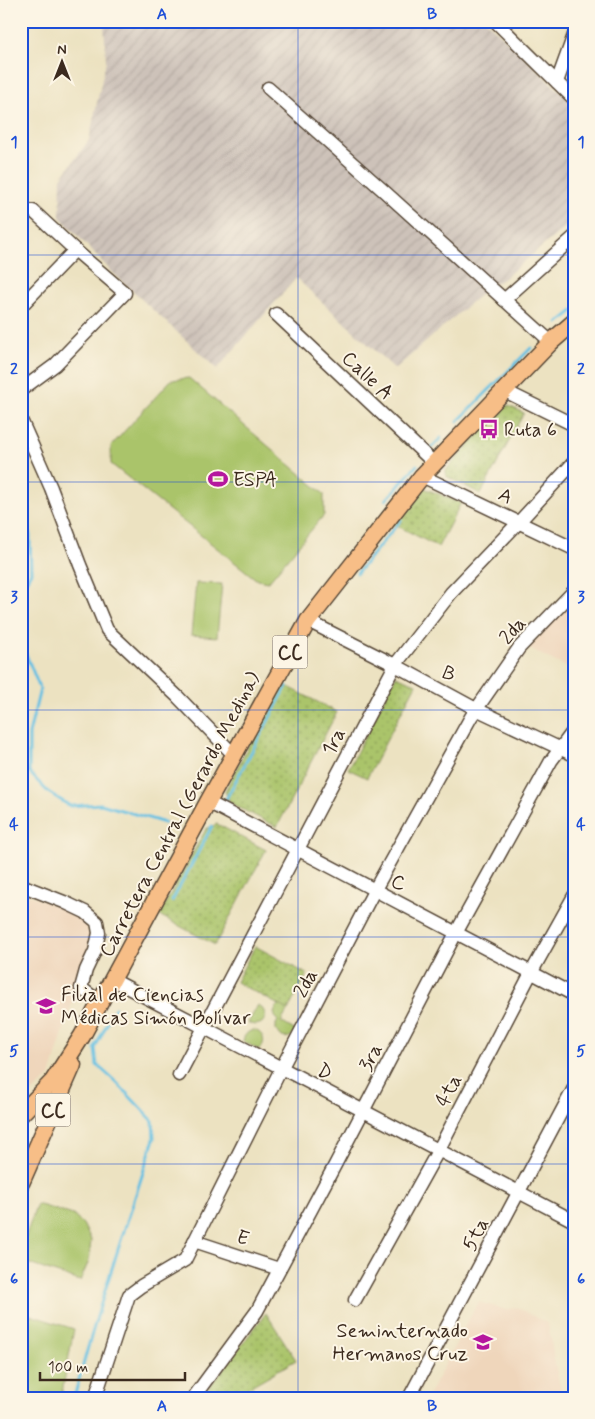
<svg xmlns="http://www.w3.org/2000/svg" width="595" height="1419" font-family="Mynerve,sans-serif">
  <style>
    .built { fill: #efd6bb }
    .industrial { fill: url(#industrial-furrows) }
    .grass { fill: #aac46b; stroke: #727744 }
    .park { fill: url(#park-dots); stroke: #727744 }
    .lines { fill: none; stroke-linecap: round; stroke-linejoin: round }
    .stream { stroke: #64c0e2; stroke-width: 3 }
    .minor-casing { stroke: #564636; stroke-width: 15 }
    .major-casing { stroke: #564636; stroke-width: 19 }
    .minor { stroke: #fff; stroke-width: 12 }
    .major { stroke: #f7be87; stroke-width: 16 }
    .grid { fill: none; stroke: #1d4ed8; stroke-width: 1; stroke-opacity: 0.55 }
    .labels { text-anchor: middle; stroke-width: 4; stroke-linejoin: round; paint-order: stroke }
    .shield { fill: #fcf5e5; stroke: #75675a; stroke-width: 1 }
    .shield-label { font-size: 19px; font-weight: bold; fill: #3b2a1e }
    .street-label { font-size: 20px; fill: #3b2a1e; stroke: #fcf5e5 }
    .poi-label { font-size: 20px; fill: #3b2a1e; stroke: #fcf5e5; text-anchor: start }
    .neatline { fill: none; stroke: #1d4ed8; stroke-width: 2 }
    .grid-label { font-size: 16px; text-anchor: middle; font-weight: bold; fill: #1d4ed8 }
  </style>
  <defs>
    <pattern id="industrial-furrows" width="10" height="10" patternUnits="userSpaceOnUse" patternTransform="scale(1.25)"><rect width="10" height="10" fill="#cdc2b9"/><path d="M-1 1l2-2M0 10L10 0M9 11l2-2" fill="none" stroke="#b1a79f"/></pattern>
    <pattern id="park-dots" width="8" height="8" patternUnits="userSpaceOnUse" patternTransform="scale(1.25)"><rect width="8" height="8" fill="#aac46b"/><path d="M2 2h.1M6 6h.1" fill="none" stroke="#8c9f57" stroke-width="1.8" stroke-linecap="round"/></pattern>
  </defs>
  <rect width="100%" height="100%" fill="#fcf5e5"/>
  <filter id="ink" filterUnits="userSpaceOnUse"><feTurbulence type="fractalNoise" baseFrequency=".02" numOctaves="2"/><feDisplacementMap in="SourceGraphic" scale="10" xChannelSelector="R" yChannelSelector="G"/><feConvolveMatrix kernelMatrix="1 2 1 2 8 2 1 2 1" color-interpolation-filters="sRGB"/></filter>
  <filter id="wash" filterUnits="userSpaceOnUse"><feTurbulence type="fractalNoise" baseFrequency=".0096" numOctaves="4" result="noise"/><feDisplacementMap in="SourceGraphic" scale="20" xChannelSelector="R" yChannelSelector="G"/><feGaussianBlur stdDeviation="1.12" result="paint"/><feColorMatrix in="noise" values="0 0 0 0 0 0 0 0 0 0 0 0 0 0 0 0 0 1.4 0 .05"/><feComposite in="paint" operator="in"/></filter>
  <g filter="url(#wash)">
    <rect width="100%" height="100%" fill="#ece2c1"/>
    <!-- built -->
    <g class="built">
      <polygon points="570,601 574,602 574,671 528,648"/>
      <polygon points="21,892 73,912 84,920 92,936 50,1076 21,1103"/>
      <polygon points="478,1302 507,1310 517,1307 548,1324 556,1369 563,1398 427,1398"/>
    </g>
    <!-- industrial -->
    <polygon class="industrial" points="104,21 486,21 574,105 574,220 504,278 485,290 395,369 296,278 217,369 111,271 60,217 61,178 89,140 106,61"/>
    <!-- grass -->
    <g class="grass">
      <polygon points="189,378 324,494 324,515 268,582 257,580 111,464 111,446 171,380"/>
      <polygon points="196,583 222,584 217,637 191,635"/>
      <path d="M278,1004L288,1010L281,1022L296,1031C292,1036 289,1039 282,1037L276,1030V1024L278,1021L276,1019L274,1013Z"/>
      <path d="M258,1005C272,1014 264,1030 248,1023Z"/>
      <path d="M254,1030C264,1033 267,1042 259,1050L243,1041C244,1035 248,1031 254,1030Z"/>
      <polygon points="37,1204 73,1215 83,1224 91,1240 89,1261 80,1281 26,1263 21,1261 21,1249"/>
      <polygon points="21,1312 74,1329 61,1398 21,1398"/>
    </g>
    <!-- park -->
    <g class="park">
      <polygon points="507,405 524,413 481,494 446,476 446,470 498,412"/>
      <polygon points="424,488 461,503 438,547 392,523 418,492"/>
      <polygon points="396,676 416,684 367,778 348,769"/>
      <polygon points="281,683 337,712 277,827 230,803 225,791"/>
      <polygon points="217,824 266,850 215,945 159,915 206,829"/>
      <polygon points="255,946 307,974 288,1010 236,982"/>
      <polygon points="266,1313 296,1360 230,1398 201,1398"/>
    </g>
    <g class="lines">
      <!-- stream -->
      <g class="stream">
        <polyline points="558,323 574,310"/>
        <polyline points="458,421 531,348"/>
        <polyline points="429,450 441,438"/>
        <polyline points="21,494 29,508 31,572 21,590"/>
        <polyline points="386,500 417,465"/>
        <polyline points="357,573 401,520"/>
        <polyline points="21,642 40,689 29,734 29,772 48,792 70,806 101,804 165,823"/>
        <polyline points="226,799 287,686"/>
        <polyline points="172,901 212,826"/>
        <path d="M74,1398C97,1310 126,1225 154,1139L153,1121L117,1083L97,1065L95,1048L115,1008"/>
      </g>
    </g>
  </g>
  <g filter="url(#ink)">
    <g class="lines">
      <defs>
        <g id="minor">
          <polyline points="495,21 574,99"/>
          <polyline points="557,82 574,35"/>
          <polyline points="268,88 385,192 551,342"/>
          <polyline points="21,219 28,211 33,211 75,250 125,293 55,365 21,390"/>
          <polyline points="504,300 574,237"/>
          <polyline points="21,306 75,250"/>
          <polyline points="276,314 434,463"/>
          <polyline points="505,391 574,425"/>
          <polyline points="21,420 51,488 80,565 107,630 177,696 234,755"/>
          <polyline points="422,476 574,549"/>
          <polyline points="308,621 395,665 476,709 574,755"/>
          <polyline points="208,802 574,995"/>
          <polyline points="21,885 64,902 85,912 97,922 99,933 95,951 86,970 81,988 101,1003"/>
          <polyline points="113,980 574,1221"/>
          <polyline points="179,1075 395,665 451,593 519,522 574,462"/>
          <polyline points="194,1241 279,1269"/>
          <polyline points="355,1300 438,1151 531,973 574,896"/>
          <polyline points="95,1398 129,1295 141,1286 185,1260 281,1069 374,891 471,717 519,648 574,591"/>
          <polyline points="193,1398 257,1311 335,1165 456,933 551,761 574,730"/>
          <polyline points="409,1398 574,1088"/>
        </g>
        <g id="major">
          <polyline points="21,1114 53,1081 82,1036 208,802 308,621 422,476 551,342 574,322"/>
          <polyline points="21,1183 73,1065"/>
        </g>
      </defs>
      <!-- minor casing -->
      <use href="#minor" class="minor-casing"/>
      <!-- major casing -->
      <use href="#major" class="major-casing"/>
      <!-- minor -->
      <use href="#minor" class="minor"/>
      <!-- major -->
      <use href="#major" class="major"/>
    </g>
  </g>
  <!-- grid -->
  <path class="grid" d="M298,21V1398M21,255H574M21,482H574M21,710H574M21,937H574M21,1164H574"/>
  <!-- icons -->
  <defs>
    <symbol id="bus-bare" viewBox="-9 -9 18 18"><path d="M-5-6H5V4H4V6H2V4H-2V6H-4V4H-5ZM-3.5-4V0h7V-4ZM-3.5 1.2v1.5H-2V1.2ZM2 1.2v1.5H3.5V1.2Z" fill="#b5179e" stroke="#fcf5e5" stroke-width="2.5" paint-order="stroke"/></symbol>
    <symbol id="stadium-bare" viewBox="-9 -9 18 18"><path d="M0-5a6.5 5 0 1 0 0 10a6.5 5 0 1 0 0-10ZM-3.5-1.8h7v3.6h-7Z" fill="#b5179e" stroke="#fcf5e5" stroke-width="2.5" paint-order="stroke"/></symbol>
    <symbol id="university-bare" viewBox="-9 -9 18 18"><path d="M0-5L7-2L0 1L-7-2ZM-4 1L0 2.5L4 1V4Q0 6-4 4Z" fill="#b5179e" stroke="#fcf5e5" stroke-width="2.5" paint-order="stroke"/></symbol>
    <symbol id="school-bare" viewBox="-9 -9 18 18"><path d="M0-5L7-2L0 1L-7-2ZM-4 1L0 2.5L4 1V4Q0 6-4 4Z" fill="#b5179e" stroke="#fcf5e5" stroke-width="2.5" paint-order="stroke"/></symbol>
  </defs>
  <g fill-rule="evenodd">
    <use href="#bus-bare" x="475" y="415" width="28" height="28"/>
    <use href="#stadium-bare" x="204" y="465" width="28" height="28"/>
    <use href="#university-bare" x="32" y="992" width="28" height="28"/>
    <use href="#school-bare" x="469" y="1328" width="28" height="28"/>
  </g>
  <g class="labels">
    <!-- shield labels -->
    <g class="shield">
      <rect x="272.5" y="635.5" width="35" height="33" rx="4"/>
      <rect x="35.5" y="1093.5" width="35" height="33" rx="4"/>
    </g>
    <g class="shield-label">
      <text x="290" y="659">CC</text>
      <text x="53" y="1117">CC</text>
    </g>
    <!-- street labels -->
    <g class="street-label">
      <text transform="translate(368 375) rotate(43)" y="7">Calle A</text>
      <text transform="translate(506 495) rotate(26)" y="7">A</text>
      <text transform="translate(512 630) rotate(-49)" y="7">2da</text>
      <text transform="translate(449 673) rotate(28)" y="7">B</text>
      <text transform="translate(333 741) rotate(-62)" y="7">1ra</text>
      <text transform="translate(179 814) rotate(-62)" y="7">Carretera Central (Gerardo Medina)</text>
      <text transform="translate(399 882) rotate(28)" y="7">C</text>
      <text transform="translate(305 983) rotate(-62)" y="7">2da</text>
      <text transform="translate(370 1057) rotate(-62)" y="7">3ra</text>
      <text transform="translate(325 1071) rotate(28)" y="7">D</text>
      <text transform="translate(448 1090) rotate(-62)" y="7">4ta</text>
      <text transform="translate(475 1234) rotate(-63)" y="7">5ta</text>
      <text transform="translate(243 1237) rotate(19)" y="7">E</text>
    </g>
    <!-- poi labels -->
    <g class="poi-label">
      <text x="504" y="436">Ruta 6</text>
      <text x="233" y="486">ESPA</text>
      <text x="61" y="1001">Filial de Ciencias<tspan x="61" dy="23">Médicas Simón Bolívar</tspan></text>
      <text x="468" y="1337" text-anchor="end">Seminternado<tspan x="468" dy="23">Hermanos Cruz</tspan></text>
    </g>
  </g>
  <!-- margin -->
  <rect width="595" height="1419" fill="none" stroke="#fcf5e5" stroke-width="55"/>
  <!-- north arrow -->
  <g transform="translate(62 62)" stroke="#fcf5e5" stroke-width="4" paint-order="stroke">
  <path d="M0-4L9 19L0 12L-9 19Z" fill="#3b2a1e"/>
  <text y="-8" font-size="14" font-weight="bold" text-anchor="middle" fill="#3b2a1e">N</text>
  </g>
  <!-- scale -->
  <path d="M40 1372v8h145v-8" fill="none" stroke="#3b2a1e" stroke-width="2.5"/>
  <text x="48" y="1372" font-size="15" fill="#3b2a1e" stroke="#fcf5e5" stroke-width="4" paint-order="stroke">100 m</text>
  <rect x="28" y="28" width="540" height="1364" class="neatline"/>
  <g class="grid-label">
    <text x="162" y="19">A</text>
    <text x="432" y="19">B</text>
    <text x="14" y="147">1</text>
    <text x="581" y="147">1</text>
    <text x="14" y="374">2</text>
    <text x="581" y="374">2</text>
    <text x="14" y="602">3</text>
    <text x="581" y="602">3</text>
    <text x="14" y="829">4</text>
    <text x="581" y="829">4</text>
    <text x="14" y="1056">5</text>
    <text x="581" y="1056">5</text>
    <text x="14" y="1284">6</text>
    <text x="581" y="1284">6</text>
    <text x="162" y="1411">A</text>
    <text x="432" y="1411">B</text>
  </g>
</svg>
